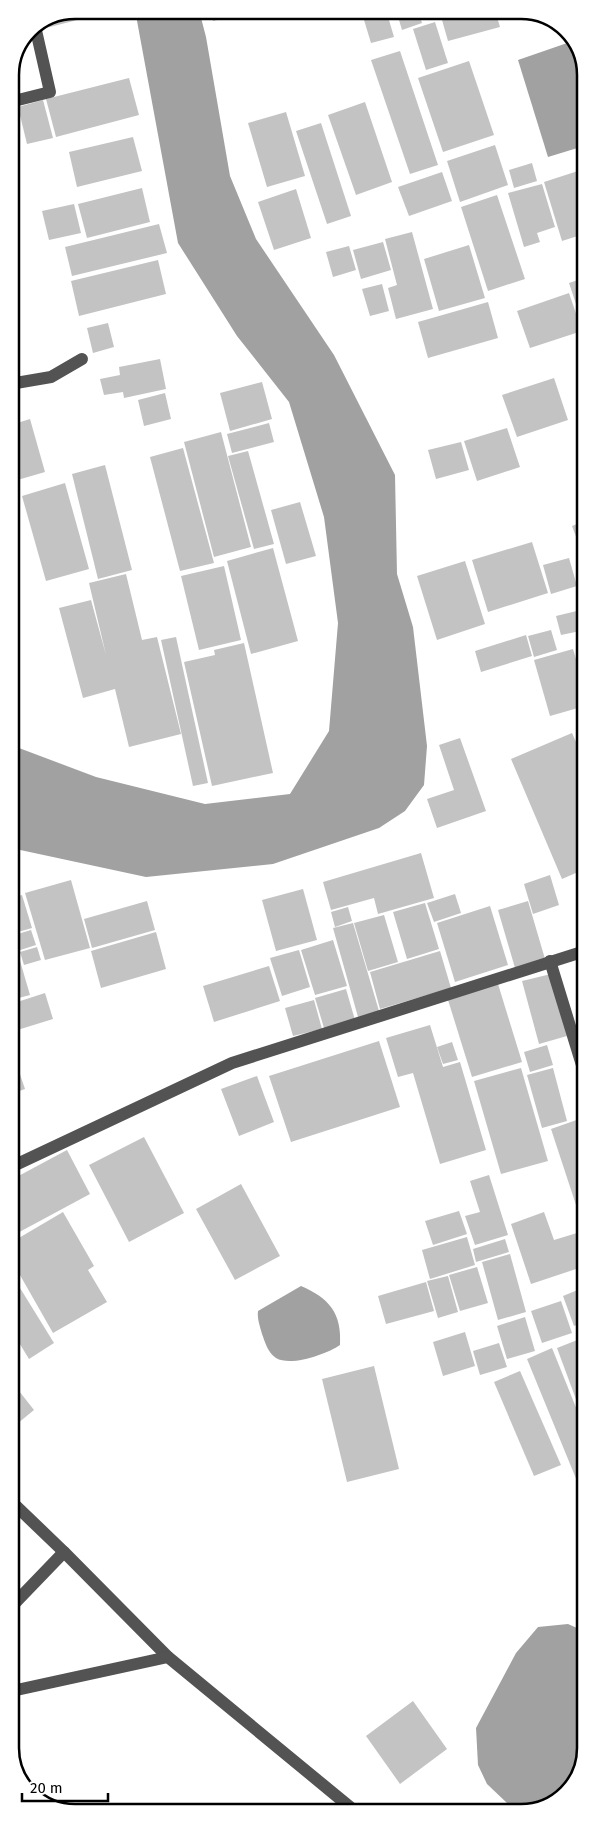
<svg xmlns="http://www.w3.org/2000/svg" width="596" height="1823" font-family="'Fira Sans',sans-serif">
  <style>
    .water { fill: #a1a1a1 }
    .building { fill: #c3c3c3 }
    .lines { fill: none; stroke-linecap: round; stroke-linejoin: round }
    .minor { stroke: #535353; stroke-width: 12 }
    .rim { fill: none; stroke: #000; stroke-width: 2.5 }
  </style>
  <rect width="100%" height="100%" fill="#fff"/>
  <!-- water -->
  <g class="water">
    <polygon points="135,10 199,10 206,37 230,176 256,239 334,355 395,475 397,574 413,627 427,746 424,785 405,811 379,828 273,864 146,877 11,848 11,745 96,777 205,804 290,794 329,731 338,623 324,517 289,402 237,336 178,243"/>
    <polygon points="573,41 584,58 584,146 548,157 518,60"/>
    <path d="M301,1286C329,1298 342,1313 340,1345C327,1354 291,1367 276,1358C268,1353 265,1342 262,1334C260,1326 257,1319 258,1311Z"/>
    <polygon points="568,1624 586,1632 586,1749 572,1788 538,1811 521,1811 507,1803 487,1784 478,1765 476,1728 516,1653 538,1627"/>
  </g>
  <!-- building -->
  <g class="building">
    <polygon points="75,10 91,10 93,16 42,29 40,24"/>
    <polygon points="210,10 248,10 249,13 213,21"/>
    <polygon points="361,10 386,10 394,37 371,43"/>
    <polygon points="396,10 418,10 422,23 402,30"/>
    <polygon points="449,10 495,10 500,27 448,41 440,13"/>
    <polygon points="435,22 448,63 426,70 413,29"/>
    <polygon points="400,51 438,165 410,174 371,60"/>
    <polygon points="469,61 494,135 443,152 418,78"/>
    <polygon points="129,78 139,115 56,137 46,99"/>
    <polygon points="43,100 53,138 27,144 18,107"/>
    <polygon points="365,102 392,182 356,195 328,115"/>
    <polygon points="286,112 305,176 267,187 248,123"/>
    <polygon points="321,123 351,216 327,224 296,131"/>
    <polygon points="133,137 142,171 77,187 69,152"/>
    <polygon points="495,145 508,185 460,202 447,161"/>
    <polygon points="532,163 537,181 514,188 509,170"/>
    <polygon points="581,170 584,181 584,234 562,241 544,182"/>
    <polygon points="442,172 452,201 409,216 398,187"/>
    <polygon points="542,184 555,227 537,233 540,242 524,247 508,193"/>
    <polygon points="142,188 150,222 87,238 78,204"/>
    <polygon points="296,189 311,238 274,250 258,202"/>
    <polygon points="497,195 525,279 488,291 461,207"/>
    <polygon points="74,204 81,233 49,240 42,211"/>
    <polygon points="10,223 19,274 10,275"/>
    <polygon points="159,224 167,253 72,276 65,247"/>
    <polygon points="412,232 433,309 396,319 388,288 397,285 385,239"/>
    <polygon points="383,242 391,270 361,279 353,250"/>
    <polygon points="469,245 485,298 439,311 424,259"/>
    <polygon points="349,246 356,270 333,277 326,252"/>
    <polygon points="158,260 166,294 79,316 71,281"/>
    <polygon points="584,278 584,328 569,283"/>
    <polygon points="382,284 389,311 370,316 362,289"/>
    <polygon points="569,293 582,331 530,348 517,311"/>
    <polygon points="488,302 498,338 428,358 418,322"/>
    <polygon points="108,323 114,347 93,353 87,328"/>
    <polygon points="160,359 166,389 124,398 123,392 104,395 100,379 120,375 119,367"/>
    <polygon points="554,378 568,420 517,437 502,395"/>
    <polygon points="262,382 272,419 230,431 220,393"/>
    <polygon points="165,393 171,419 144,426 138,400"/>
    <polygon points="30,419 45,472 14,481 11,469 11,425"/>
    <polygon points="269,423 274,442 232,453 227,434"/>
    <polygon points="507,428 520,467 477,481 464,441"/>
    <polygon points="221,432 251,547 214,557 184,442"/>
    <polygon points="461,442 469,470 436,479 428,450"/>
    <polygon points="183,448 214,563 180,571 150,457"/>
    <polygon points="248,451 274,544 254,549 228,456"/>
    <polygon points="105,465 132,570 98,579 72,474"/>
    <polygon points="65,483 89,569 46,581 22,496"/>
    <polygon points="300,502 316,556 286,564 271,510"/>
    <polygon points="584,521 584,558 572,526"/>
    <polygon points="532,542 548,593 488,612 472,560"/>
    <polygon points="273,548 298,641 251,654 227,561"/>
    <polygon points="569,558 577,586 551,594 543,565"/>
    <polygon points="465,561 485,624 437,640 417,576"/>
    <polygon points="224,566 241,640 199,650 181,576"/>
    <polygon points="126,574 142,640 157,637 181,734 129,747 115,689 83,698 59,608 91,600 106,655 89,583"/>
    <polygon points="585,609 585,630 561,635 556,616"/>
    <polygon points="11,616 18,637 11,639"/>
    <polygon points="551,630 557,650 534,657 528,636"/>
    <polygon points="526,635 532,656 481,672 475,651"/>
    <polygon points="176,637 208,783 193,786 161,640"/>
    <polygon points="244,643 273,773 212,786 184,662 215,655 214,650"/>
    <polygon points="573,649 585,689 585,706 550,716 534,660"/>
    <polygon points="572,733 585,762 585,774 580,776 585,787 585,869 562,879 511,759"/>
    <polygon points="460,738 486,811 437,828 427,799 454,790 439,745"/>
    <polygon points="421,853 434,898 378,914 374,898 331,910 323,882"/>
    <polygon points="550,875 559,905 533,914 524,884"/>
    <polygon points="71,880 90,948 45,960 25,893"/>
    <polygon points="303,889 317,940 276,951 262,900"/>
    <polygon points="455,894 461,913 434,922 427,903"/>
    <polygon points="22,895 32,928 11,934 11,898"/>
    <polygon points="147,901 155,930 92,948 84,919"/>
    <polygon points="528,901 545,959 515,968 498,910"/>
    <polygon points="425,903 439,949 407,959 393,912"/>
    <polygon points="490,906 508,965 455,982 437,923"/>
    <polygon points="348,907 352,921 335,927 331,912"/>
    <polygon points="384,915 398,962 368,971 354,923"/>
    <polygon points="353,923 379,1011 358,1017 333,928"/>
    <polygon points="31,930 36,945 11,953 11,936"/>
    <polygon points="156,932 166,969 101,988 91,951"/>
    <polygon points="333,940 347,986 315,995 301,950"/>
    <polygon points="37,947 41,960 24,965 20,952"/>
    <polygon points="299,950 310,987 282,996 270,958"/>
    <polygon points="440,951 451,988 380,1009 370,972"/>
    <polygon points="18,954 30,995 11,1000 11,956"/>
    <polygon points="269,966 280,1001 214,1022 203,986"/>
    <polygon points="551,974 567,1036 539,1044 522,981"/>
    <polygon points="498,984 522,1062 472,1077 448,1000"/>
    <polygon points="346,989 355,1020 324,1028 315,998"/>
    <polygon points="45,993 53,1019 11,1032 11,1004"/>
    <polygon points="585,993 585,1022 576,996"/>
    <polygon points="314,1000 322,1029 293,1036 285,1008"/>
    <polygon points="430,1025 443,1067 460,1062 486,1150 440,1164 413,1073 398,1077 386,1038"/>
    <polygon points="379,1041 400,1107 291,1142 269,1076"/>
    <polygon points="452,1042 458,1060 443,1064 437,1047"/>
    <polygon points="547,1045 553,1065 530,1072 524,1052"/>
    <polygon points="11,1048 25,1089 11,1094"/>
    <polygon points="521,1068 548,1161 501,1174 474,1081"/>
    <polygon points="553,1068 567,1121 542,1128 527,1075"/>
    <polygon points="257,1076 274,1122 239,1136 221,1089"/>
    <polygon points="585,1117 585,1202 576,1205 551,1129"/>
    <polygon points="144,1137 184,1213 129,1242 89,1165"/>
    <polygon points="67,1150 90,1194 12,1236 11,1180"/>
    <polygon points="489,1175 508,1235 475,1245 465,1216 480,1212 470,1181"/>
    <polygon points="241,1184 280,1256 235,1280 196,1209"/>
    <polygon points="459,1211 467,1234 433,1245 425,1221"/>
    <polygon points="63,1212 94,1266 88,1270 107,1302 53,1333 12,1261 12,1242"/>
    <polygon points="544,1212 554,1240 577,1233 585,1259 585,1266 531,1284 511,1224"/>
    <polygon points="467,1237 475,1265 430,1279 422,1250"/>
    <polygon points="505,1239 509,1252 476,1262 473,1249"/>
    <polygon points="510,1254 526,1312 498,1320 482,1262"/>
    <polygon points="477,1267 488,1303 460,1311 449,1275"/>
    <polygon points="12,1275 54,1343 29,1359 12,1331"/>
    <polygon points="448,1276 458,1312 438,1318 427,1281"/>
    <polygon points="426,1282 434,1311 386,1324 378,1296"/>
    <polygon points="585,1287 585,1322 574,1326 563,1296"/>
    <polygon points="561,1301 572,1333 542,1343 531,1311"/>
    <polygon points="525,1317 535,1351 507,1359 497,1326"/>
    <polygon points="465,1332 475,1366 443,1376 433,1342"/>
    <polygon points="12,1335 19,1346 12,1351"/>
    <polygon points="585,1337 586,1399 577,1402 557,1348"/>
    <polygon points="499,1343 507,1367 480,1375 473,1351"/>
    <polygon points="552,1348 577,1410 586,1406 586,1478 577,1481 527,1359"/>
    <polygon points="374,1366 399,1469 347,1482 322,1379"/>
    <polygon points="520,1371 561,1465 534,1476 494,1382"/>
    <polygon points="12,1382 34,1410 12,1428"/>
    <polygon points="413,1701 447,1749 400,1784 366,1736"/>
  </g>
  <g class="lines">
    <!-- minor -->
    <g class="minor">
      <polyline points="10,102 50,92 35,26"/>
      <polyline points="10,384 51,377 82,359"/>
      <polyline points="550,961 585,1075"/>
      <polyline points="11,1167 232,1063 585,951"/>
      <polyline points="12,1502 64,1552 168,1657 356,1812"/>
      <polyline points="12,1606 64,1552"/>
      <polyline points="12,1691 168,1657"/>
    </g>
  </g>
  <!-- crop -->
  <path d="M0 0H596V1823H0ZM75 19H521A56 56 0 0 1 577 75V1748A56 56 0 0 1 521 1804H75A56 56 0 0 1 19 1748V75A56 56 0 0 1 75 19Z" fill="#fff" fill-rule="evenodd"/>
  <path class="rim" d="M75 19H521A56 56 0 0 1 577 75V1748A56 56 0 0 1 521 1804H75A56 56 0 0 1 19 1748V75A56 56 0 0 1 75 19Z"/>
  <!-- scale -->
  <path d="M22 1793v8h86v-8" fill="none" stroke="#000000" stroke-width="2.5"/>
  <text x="30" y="1793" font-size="15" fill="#000000" stroke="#ffffff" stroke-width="4" paint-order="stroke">20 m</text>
</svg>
